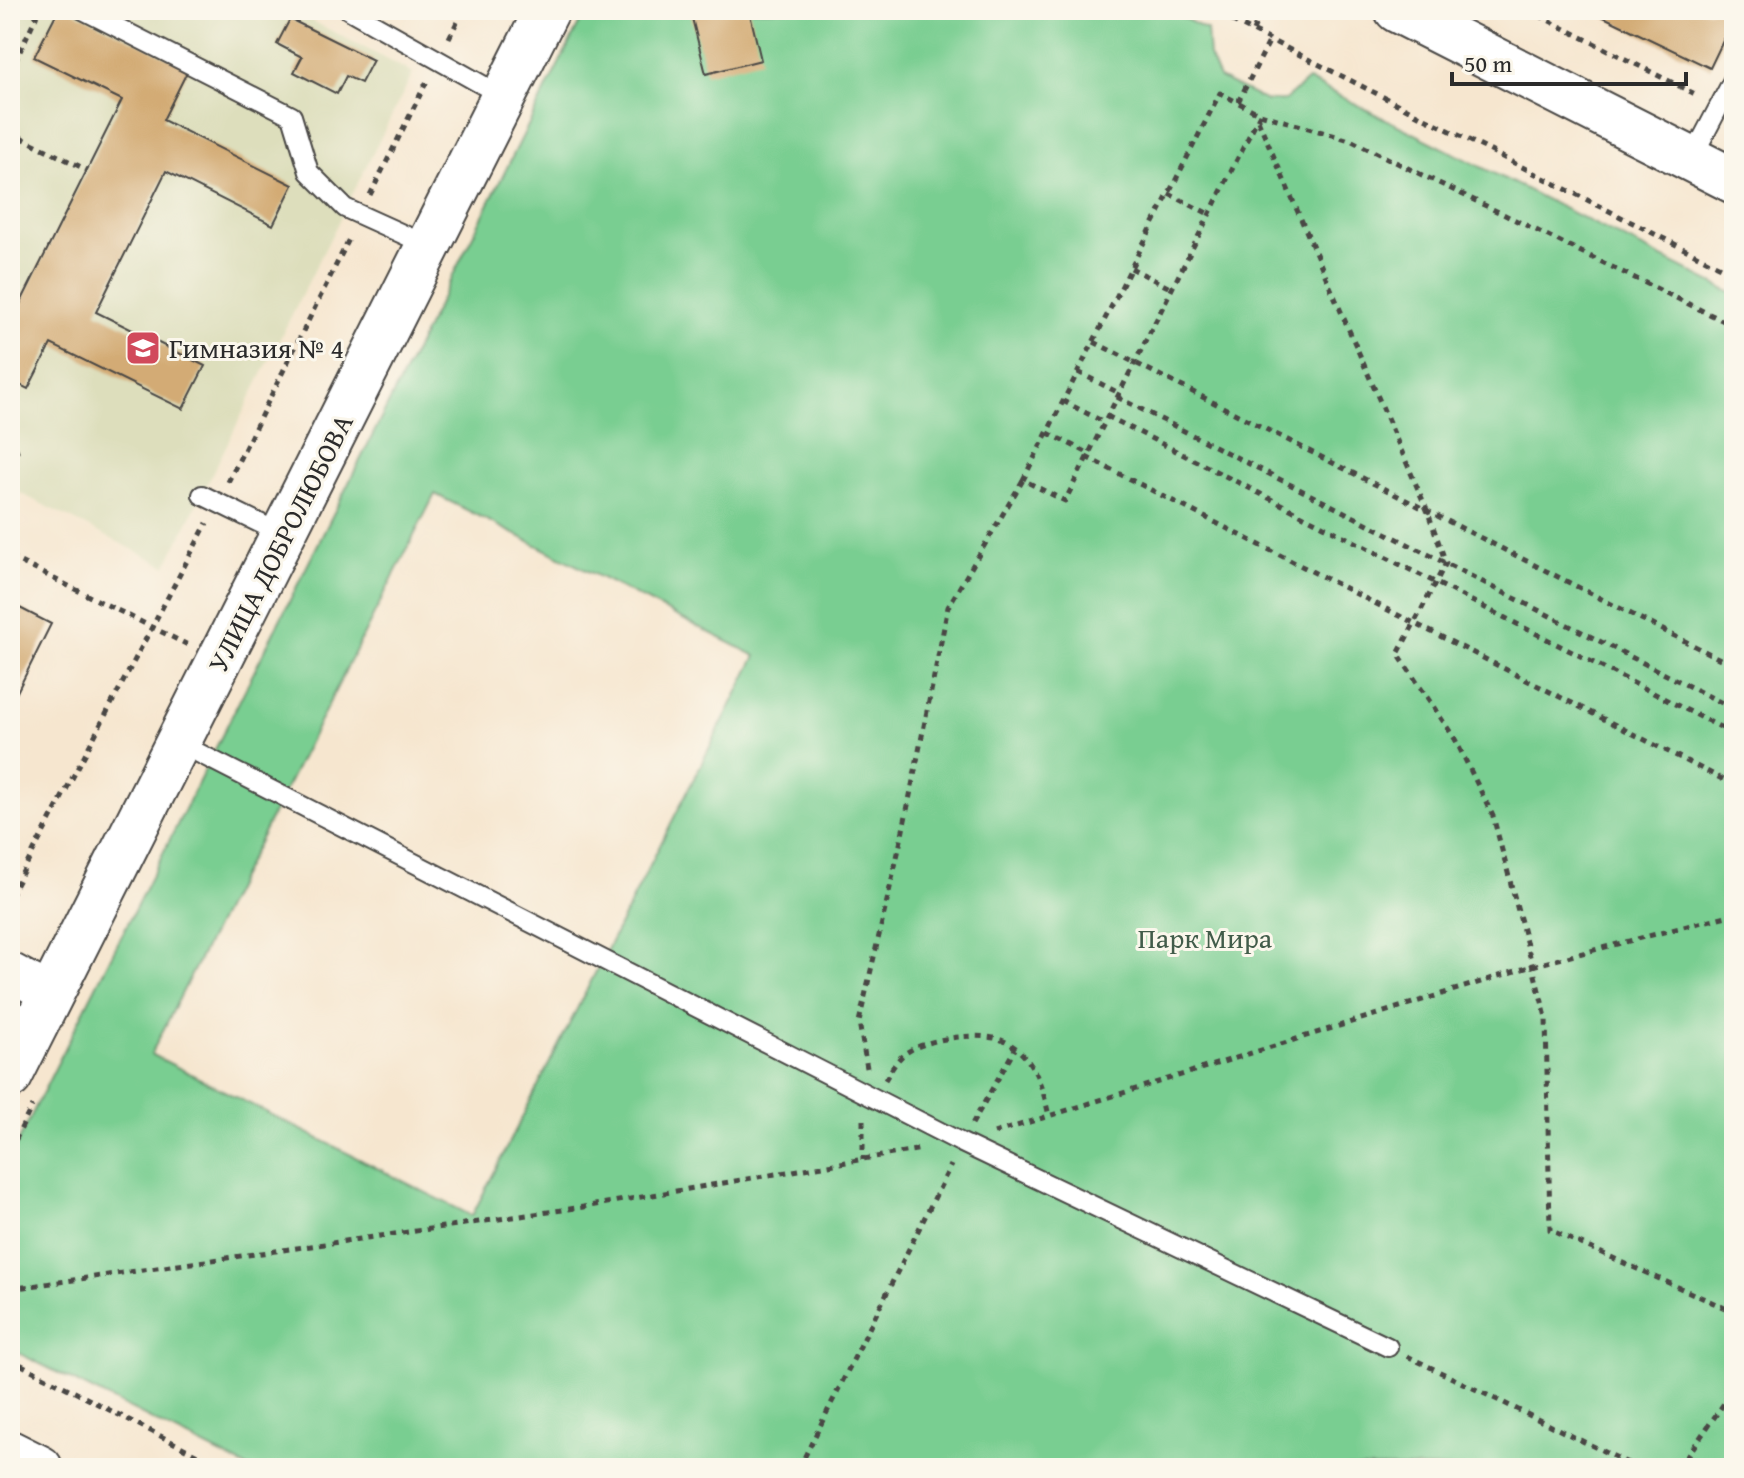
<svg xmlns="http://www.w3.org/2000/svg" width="1744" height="1478" font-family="'Gentium Book Plus',serif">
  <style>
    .built { fill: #dddebc }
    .green { fill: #79ce91; stroke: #527c5e; stroke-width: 2; fill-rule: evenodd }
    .building { fill: #d3ab75 }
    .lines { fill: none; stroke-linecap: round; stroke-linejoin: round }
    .service-casing { stroke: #494744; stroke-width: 22 }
    .minor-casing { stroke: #494744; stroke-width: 42 }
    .tertiary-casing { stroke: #494744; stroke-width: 48 }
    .secondary-casing { stroke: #494744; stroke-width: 48 }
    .path { stroke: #494744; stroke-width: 5; stroke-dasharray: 6 6; stroke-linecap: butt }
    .service { stroke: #fff; stroke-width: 18 }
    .minor { stroke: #fff; stroke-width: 38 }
    .tertiary { stroke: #fff; stroke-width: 44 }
    .secondary { stroke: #fff; stroke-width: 44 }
    .labels { text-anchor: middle; stroke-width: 6; stroke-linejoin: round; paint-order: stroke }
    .poi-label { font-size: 28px; fill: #2b2b2b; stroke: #fbf7ec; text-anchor: start }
    .street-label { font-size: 28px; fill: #2b2b2b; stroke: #fbf7ec }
    .park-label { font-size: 28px; fill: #425c4a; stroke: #fbf7ec }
  </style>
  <rect width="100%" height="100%" fill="#fbf7ec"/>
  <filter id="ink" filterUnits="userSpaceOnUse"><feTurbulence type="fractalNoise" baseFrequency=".0125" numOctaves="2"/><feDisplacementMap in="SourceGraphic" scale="16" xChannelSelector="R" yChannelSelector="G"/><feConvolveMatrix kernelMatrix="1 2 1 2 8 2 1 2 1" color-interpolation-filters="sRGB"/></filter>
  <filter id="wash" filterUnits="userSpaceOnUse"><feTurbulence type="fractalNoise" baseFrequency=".006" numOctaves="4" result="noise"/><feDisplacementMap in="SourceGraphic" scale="32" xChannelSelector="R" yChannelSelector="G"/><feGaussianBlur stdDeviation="1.8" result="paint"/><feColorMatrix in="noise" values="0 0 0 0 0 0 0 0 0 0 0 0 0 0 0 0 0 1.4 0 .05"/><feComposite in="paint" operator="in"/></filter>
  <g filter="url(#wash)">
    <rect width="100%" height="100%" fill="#f6e6cf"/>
    <!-- built -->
    <polygon class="built" points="10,10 291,10 413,73 166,566 10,488"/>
    <!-- green -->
    <path class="green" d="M586,10H1168L1207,30L1209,56L1219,78L1266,101L1285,100L1308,80L1734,294V1468H248L10,1349V1158ZM435,494L756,656L472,1216L151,1054Z"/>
    <g id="blocks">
      <!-- building -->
      <g class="building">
        <polygon points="58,10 71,10 189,68 163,120 293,185 273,225 166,171 96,312 205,366 183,409 51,344 28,389 10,380 10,324 122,100 34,57"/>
        <polygon points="690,10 749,10 761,60 706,74"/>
        <polygon points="1589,10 1734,10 1734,18 1710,68"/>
        <polygon points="290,19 373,60 361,83 346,76 337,94 294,72 302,57 277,44"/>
        <polygon points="10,603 51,624 10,706"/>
      </g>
    </g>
  </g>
  <g filter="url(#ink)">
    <use href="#blocks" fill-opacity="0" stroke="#494744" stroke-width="2"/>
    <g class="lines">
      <defs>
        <g id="service">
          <polyline points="83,10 292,116 309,172 345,208 429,246"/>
          <polyline points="349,10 504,97"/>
          <polyline points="1692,158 1734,78"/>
          <polyline points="202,495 284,535"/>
          <polyline points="179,743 962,1143 1388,1347"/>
        </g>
        <polyline id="minor" points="10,972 53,995"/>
        <g id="tertiary">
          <polyline points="1397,10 1734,181"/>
          <polyline points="10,1076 547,10"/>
        </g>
        <polyline id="secondary" points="10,1453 40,1468"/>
      </defs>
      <!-- service casing -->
      <use href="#service" class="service-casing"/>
      <!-- minor casing -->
      <use href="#minor" class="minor-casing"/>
      <!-- tertiary casing -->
      <use href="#tertiary" class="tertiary-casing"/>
      <!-- secondary casing -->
      <use href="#secondary" class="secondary-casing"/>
      <!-- path -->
      <g class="path">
        <polyline points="1211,10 1734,274"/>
        <polyline points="1528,10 1699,96"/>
        <polyline points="1253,31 1262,10"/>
        <polyline points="449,38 463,10"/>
        <polyline points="10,73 39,10"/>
        <polyline points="1238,102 1270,40"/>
        <polyline points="1260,114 1065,501 1023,480 1220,93 1260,114 1350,140 1734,326"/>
        <polyline points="1258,120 1427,510 1446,563 1398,654 1455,739 1493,816 1546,1017 1550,1230 1734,1312"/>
        <polyline points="10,132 87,170"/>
        <polyline points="1169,194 1209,214"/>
        <polyline points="370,195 428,79"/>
        <polyline points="1131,268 1172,289"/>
        <polyline points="1094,342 1734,666"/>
        <polyline points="1078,372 1119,393"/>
        <polyline points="1117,397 1734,709"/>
        <polyline points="1063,401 1104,422"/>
        <polyline points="1107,416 1734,734"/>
        <polyline points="1048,433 1088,453"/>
        <polyline points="10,436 17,451 10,467"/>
        <polyline points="1086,457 1734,785"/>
        <polyline points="228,482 350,237"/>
        <polyline points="10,557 188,645"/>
        <polyline points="10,896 207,523"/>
        <polyline points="867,1068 859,1022 901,840 948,607 1023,480"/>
        <path d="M885,1080C890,1072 896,1061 903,1055C924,1038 983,1030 1006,1042C1034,1056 1043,1088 1049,1116"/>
        <polyline points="863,1120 863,1160"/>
        <polyline points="972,1124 1015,1049"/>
        <polyline points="994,1133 1532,966 1734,914"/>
        <polyline points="10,1151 32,1106"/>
        <polyline points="10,1289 583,1207 922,1149"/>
        <polyline points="1407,1356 1638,1468"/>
        <polyline points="10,1359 223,1468"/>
        <polyline points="799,1468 951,1165"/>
        <polyline points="1679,1468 1734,1389"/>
      </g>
      <!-- service -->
      <use href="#service" class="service"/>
      <!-- minor -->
      <use href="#minor" class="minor"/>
      <!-- tertiary -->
      <use href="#tertiary" class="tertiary"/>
      <!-- secondary -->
      <use href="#secondary" class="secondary"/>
    </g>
  </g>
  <!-- icons -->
  <defs>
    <symbol id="school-square" viewBox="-11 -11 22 22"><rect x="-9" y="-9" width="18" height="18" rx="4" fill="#d1495b" stroke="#fbf7ec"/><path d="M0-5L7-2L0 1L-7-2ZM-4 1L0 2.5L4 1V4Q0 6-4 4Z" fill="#fff"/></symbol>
  </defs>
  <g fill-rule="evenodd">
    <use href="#school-square" x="123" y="328" width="40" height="40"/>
  </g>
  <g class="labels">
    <!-- poi labels -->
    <g class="poi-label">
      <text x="169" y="358">Гимназия № 4</text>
    </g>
    <!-- street labels -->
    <g class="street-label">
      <text transform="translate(280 543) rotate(-63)" y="10">УЛИЦА ДОБРОЛЮБОВА</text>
    </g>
    <!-- park labels -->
    <g class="park-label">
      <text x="1205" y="948">Парк Мира</text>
    </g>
  </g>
  <!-- margin -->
  <rect width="1744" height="1478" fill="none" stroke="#fbf7ec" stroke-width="40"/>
  <!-- scale -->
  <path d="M1452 72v12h234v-12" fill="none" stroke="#2b2b2b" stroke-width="4"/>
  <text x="1464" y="72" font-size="24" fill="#2b2b2b" stroke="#fbf7ec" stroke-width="6" paint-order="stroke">50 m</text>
</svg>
